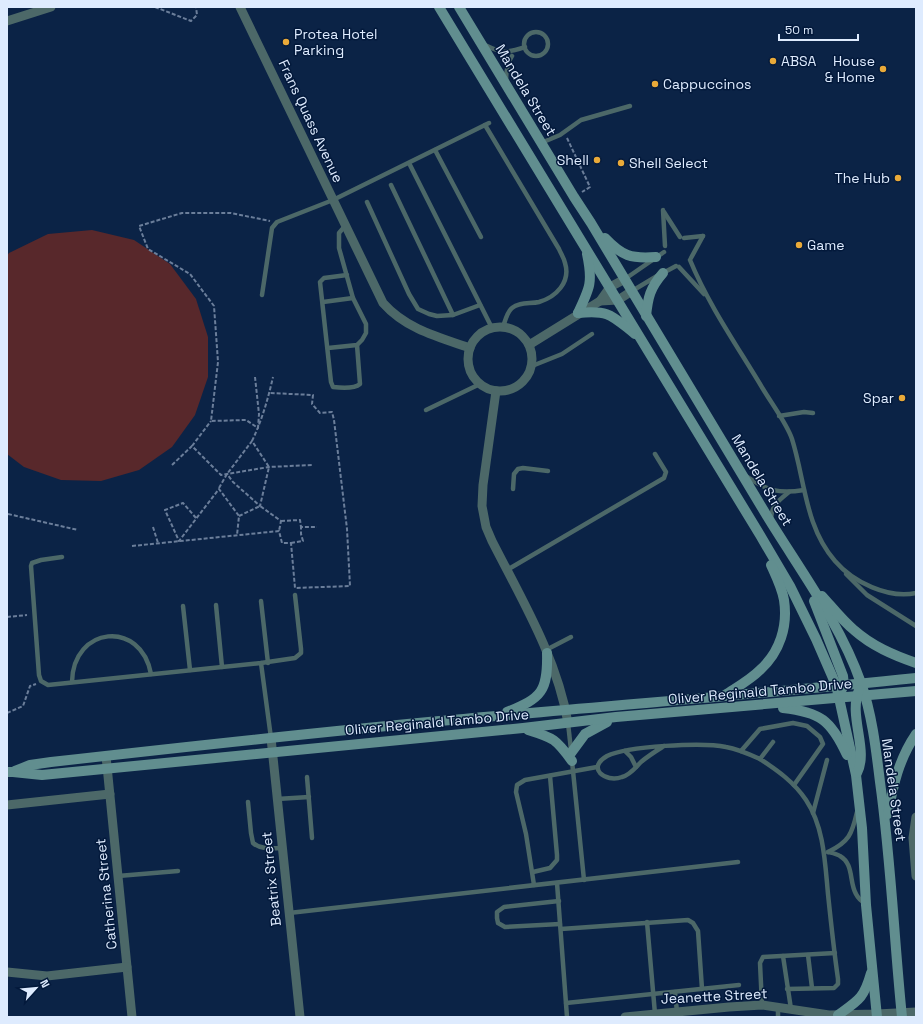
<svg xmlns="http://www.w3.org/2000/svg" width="923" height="1024" font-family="'Space Grotesk',sans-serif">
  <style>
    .green { fill: #58282b }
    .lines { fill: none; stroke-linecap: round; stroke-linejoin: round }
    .path { stroke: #6b7e9a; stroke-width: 2; stroke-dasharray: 4 2; stroke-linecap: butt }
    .lane { stroke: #4c6868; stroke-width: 4.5 }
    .street { stroke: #4c6868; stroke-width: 9 }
    .secondary { stroke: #618e8f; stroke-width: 10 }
    .poi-dot { fill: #eaaa39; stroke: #03193b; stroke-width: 1.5 }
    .labels { text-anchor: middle; stroke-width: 3; stroke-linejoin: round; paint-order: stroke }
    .poi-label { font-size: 14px; fill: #deebfe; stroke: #03193b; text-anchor: start }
    .street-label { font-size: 14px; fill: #deebfe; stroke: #03193b }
  </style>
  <rect width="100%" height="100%" fill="#0b2346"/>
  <!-- green -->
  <polygon class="green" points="92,230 134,240 170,264 196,299 208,337 208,377 195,415 172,447 139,470 101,481 61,480 24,467 7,454 7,256 9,253 48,234"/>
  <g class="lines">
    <!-- path -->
    <g class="path">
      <polyline points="155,7 191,21 197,15 196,7"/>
      <polyline points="567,138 590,187 582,192"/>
      <polyline points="255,377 259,414 258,428 246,420 211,421 218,362 214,306 190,274 148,249 139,226 182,213 231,213 270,221"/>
      <path d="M252,441C262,420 268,399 273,377"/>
      <polyline points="192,446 211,421"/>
      <polyline points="172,465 192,446 221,475 269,467 312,465"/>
      <polyline points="219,488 227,474 252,441 269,467 260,506 233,482 227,474"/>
      <polyline points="8,514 78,530"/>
      <polyline points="239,516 260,506 281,521 279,531"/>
      <polyline points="196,518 183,503 165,510 179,541 219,489 239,516 237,535"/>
      <polyline points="281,521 300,520 301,527 317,527"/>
      <polyline points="153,527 158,543"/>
      <polyline points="291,543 303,541 301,534 301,527"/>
      <polyline points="132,546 279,531 282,543 291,543 295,588 350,586 347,529 334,420 332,412 320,413 312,404 313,395 269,393"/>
      <polyline points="7,617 27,615"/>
      <polyline points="7,713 23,706 30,686 36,684"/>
    </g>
    <!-- lane -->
    <g class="lane">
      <circle cx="536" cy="44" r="12"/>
      <path d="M485,45C503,54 506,53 525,47"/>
      <path d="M506,81C506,72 507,63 512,56"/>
      <path d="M485,125L559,249C561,254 564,258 565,263C571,282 556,297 539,302C530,304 519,302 512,308C507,312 505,321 503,327"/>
      <polyline points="541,143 560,135 581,120 630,106"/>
      <polyline points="435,150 481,237"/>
      <polyline points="409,163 492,328"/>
      <polyline points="391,185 453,315 480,305"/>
      <polyline points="367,202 409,294 418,309 429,314 437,316 453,315"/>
      <polyline points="663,210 665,246"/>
      <polyline points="664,212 680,237"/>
      <polyline points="684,238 703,236"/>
      <polyline points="691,258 703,236"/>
      <path d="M690,260C709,306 738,347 763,389C772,404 787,424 792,439C805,480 805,527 835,561C853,582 888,599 916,593"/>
      <polyline points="679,267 704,294"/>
      <polyline points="663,273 676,266"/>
      <path d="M347,275L324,278L320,282L331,382L333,387C341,388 354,389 360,384L357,345"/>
      <polyline points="625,279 664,252"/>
      <polyline points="632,291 657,276"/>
      <polyline points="262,295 272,228 277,222 333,200 489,123"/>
      <polyline points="323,302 353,298"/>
      <polyline points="328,348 357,345 362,340 366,333 366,324 353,298 339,248 339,233 345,226"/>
      <polyline points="532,366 562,354 592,334"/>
      <polyline points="426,410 480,384"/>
      <polyline points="779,416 804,412 813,413"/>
      <path d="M746,476C767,491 779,494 804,490"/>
      <polyline points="513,489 514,474 518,469 523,468 548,471"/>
      <path d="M771,519C771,506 779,500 789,492"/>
      <polyline points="62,557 41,560 32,563 31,566 39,675 41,681 48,685 261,663 295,658 301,653 301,649 295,595"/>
      <polyline points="507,570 664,478 666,472 655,454"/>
      <polyline points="846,574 867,595 916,626"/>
      <polyline points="261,601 268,663"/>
      <polyline points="216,605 222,667"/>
      <polyline points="183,606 190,670"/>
      <polyline points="546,650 571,637"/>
      <polyline points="261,663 271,738"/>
      <path d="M72,682C73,626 141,619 151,674"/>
      <polyline points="568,723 571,750"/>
      <path d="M773,742L760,759C777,770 794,782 806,800C824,827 825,862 828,894C831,923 834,951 838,979V984L834,988L787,989"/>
      <path d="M664,746C656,751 648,756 641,762C635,768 630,775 622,777C605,783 586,768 607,756C627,746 703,742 726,747C738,749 749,754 760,759"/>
      <polyline points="625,751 631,757 636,767"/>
      <polyline points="741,751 760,729 793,723 807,726 820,737 823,744 794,785"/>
      <polyline points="572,761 584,880"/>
      <polyline points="307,777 312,838"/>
      <polyline points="277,799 309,797"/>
      <path d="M248,802L251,833L253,843C261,850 272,848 282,848"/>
      <polyline points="813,813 827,760"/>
      <path d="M828,852C832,853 837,854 840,856C854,864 849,882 856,894C858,898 861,901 865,903"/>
      <path d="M828,852C849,842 852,834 857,812"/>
      <polyline points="533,872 550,868 557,860 557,855 550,776"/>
      <polyline points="118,876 178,871"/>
      <polyline points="557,883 567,1017"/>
      <polyline points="534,885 526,834 516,792 517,785 525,780 597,767"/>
      <polyline points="559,901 504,907 497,912 497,918 498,923 505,927 560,924"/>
      <polyline points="289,913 738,862"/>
      <polyline points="647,922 655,1014"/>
      <polyline points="561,929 688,920 693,923 698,931 702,989"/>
      <polyline points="808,955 812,988"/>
      <polyline points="783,956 791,1009"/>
      <polyline points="675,992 677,1012"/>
      <polyline points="566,1003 739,985"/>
      <polyline points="762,1005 760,963 763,957 835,953"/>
      <polyline points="778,1007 778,1017"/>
    </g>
    <!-- street -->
    <g class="street">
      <path d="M240,7L383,303C406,329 438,337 470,348"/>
      <polyline points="7,21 51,7"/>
      <polyline points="600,301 618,300 632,291"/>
      <circle cx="500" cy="359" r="32"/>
      <polyline points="529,345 600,301 610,287 625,279"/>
      <path d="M496,391L483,485L482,506L486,527L492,541C522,600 557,658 568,723"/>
      <polyline points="271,738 300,1017"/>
      <polyline points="106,756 132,1017"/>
      <polyline points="7,805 110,794"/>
      <polyline points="916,817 913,838 916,876"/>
      <polyline points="7,972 47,976 127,967"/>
      <polyline points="625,1017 729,1007 762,1005 829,1015 877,1014 916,1012"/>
    </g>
    <!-- secondary -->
    <g class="secondary">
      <polyline points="439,7 760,535 790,586 816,639 836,685 839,698 856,775 862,828 866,905 877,1017"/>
      <path d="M459,7L574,197L591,223C650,321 708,419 767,516C800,570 840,623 861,683C872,714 876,749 880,782C891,860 894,939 902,1017"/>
      <path d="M605,238C622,256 631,259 656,257"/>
      <path d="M578,313C590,288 593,282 587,254"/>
      <path d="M578,313C610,310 611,315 635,334"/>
      <path d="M646,316C648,297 650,288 663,273"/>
      <path d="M822,596C832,607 842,620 854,630C872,646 893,655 916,663"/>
      <polyline points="814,601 843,676 844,685 841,691"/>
      <path d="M725,695C737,687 750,680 760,670C780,652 788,626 784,600C782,588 776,576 771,565"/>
      <path d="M783,708C820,712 831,720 847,755"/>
      <path d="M507,712C542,698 548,691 547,653"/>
      <path d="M528,730C554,738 556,739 572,761"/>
      <polyline points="571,753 585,734 607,722"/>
      <path d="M15,771L30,765L51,762C184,747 317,732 451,720C606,706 761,694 916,678"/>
      <polyline points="7,772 13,772 42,775 523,728 616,717 916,691"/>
      <path d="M857,773C869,750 848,716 859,690"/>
      <path d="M888,814C893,785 899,759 916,734"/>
      <path d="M838,1015C859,1000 864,998 871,973"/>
    </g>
  </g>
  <!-- markers -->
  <g class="poi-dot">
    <circle cx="286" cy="42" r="4"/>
    <circle cx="773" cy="61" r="4"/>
    <circle cx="883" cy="69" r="4"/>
    <circle cx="655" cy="84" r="4"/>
    <circle cx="597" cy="160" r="4"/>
    <circle cx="621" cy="163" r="4"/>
    <circle cx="898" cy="178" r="4"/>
    <circle cx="799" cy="245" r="4"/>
    <circle cx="902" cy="398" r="4"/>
  </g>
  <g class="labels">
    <!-- poi labels -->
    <g class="poi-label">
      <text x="294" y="39">Protea Hotel<tspan x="294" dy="16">Parking</tspan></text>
      <text x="781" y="66">ABSA</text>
      <text x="875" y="66" text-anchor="end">House<tspan x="875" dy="16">&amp; Home</tspan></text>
      <text x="663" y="89">Cappuccinos</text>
      <text x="589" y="165" text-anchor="end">Shell</text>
      <text x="629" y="168">Shell Select</text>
      <text x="890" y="183" text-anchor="end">The Hub</text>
      <text x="807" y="250">Game</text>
      <text x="894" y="403" text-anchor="end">Spar</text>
    </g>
    <!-- street labels -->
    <g class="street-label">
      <text transform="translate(526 90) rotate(59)" y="5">Mandela Street</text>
      <text transform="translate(311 121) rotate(65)" y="5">Frans Quass Avenue</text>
      <text transform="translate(762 480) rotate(59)" y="5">Mandela Street</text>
      <text transform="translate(760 691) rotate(-5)" y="5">Oliver Reginald Tambo Drive</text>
      <text transform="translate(437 722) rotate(-5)" y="5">Oliver Reginald Tambo Drive</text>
      <text transform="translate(894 790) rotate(82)" y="5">Mandela Street</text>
      <text transform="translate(271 879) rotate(-96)" y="5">Beatrix Street</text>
      <text transform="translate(106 894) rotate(-96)" y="5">Catherina Street</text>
      <text transform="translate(714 996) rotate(-3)" y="5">Jeanette Street</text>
    </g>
  </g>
  <!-- border -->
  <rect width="923" height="1024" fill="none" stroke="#deebfe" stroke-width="16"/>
  <!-- north arrow -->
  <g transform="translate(36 988) rotate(63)" stroke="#03193b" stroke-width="3" paint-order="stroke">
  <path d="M0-3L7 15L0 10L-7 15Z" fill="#deebfe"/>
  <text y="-6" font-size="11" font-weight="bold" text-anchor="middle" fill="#deebfe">N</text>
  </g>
  <!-- scale -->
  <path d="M779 34v6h79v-6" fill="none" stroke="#deebfe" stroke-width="2"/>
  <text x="785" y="34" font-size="12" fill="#deebfe" stroke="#03193b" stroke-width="3" paint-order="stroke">50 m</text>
</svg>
